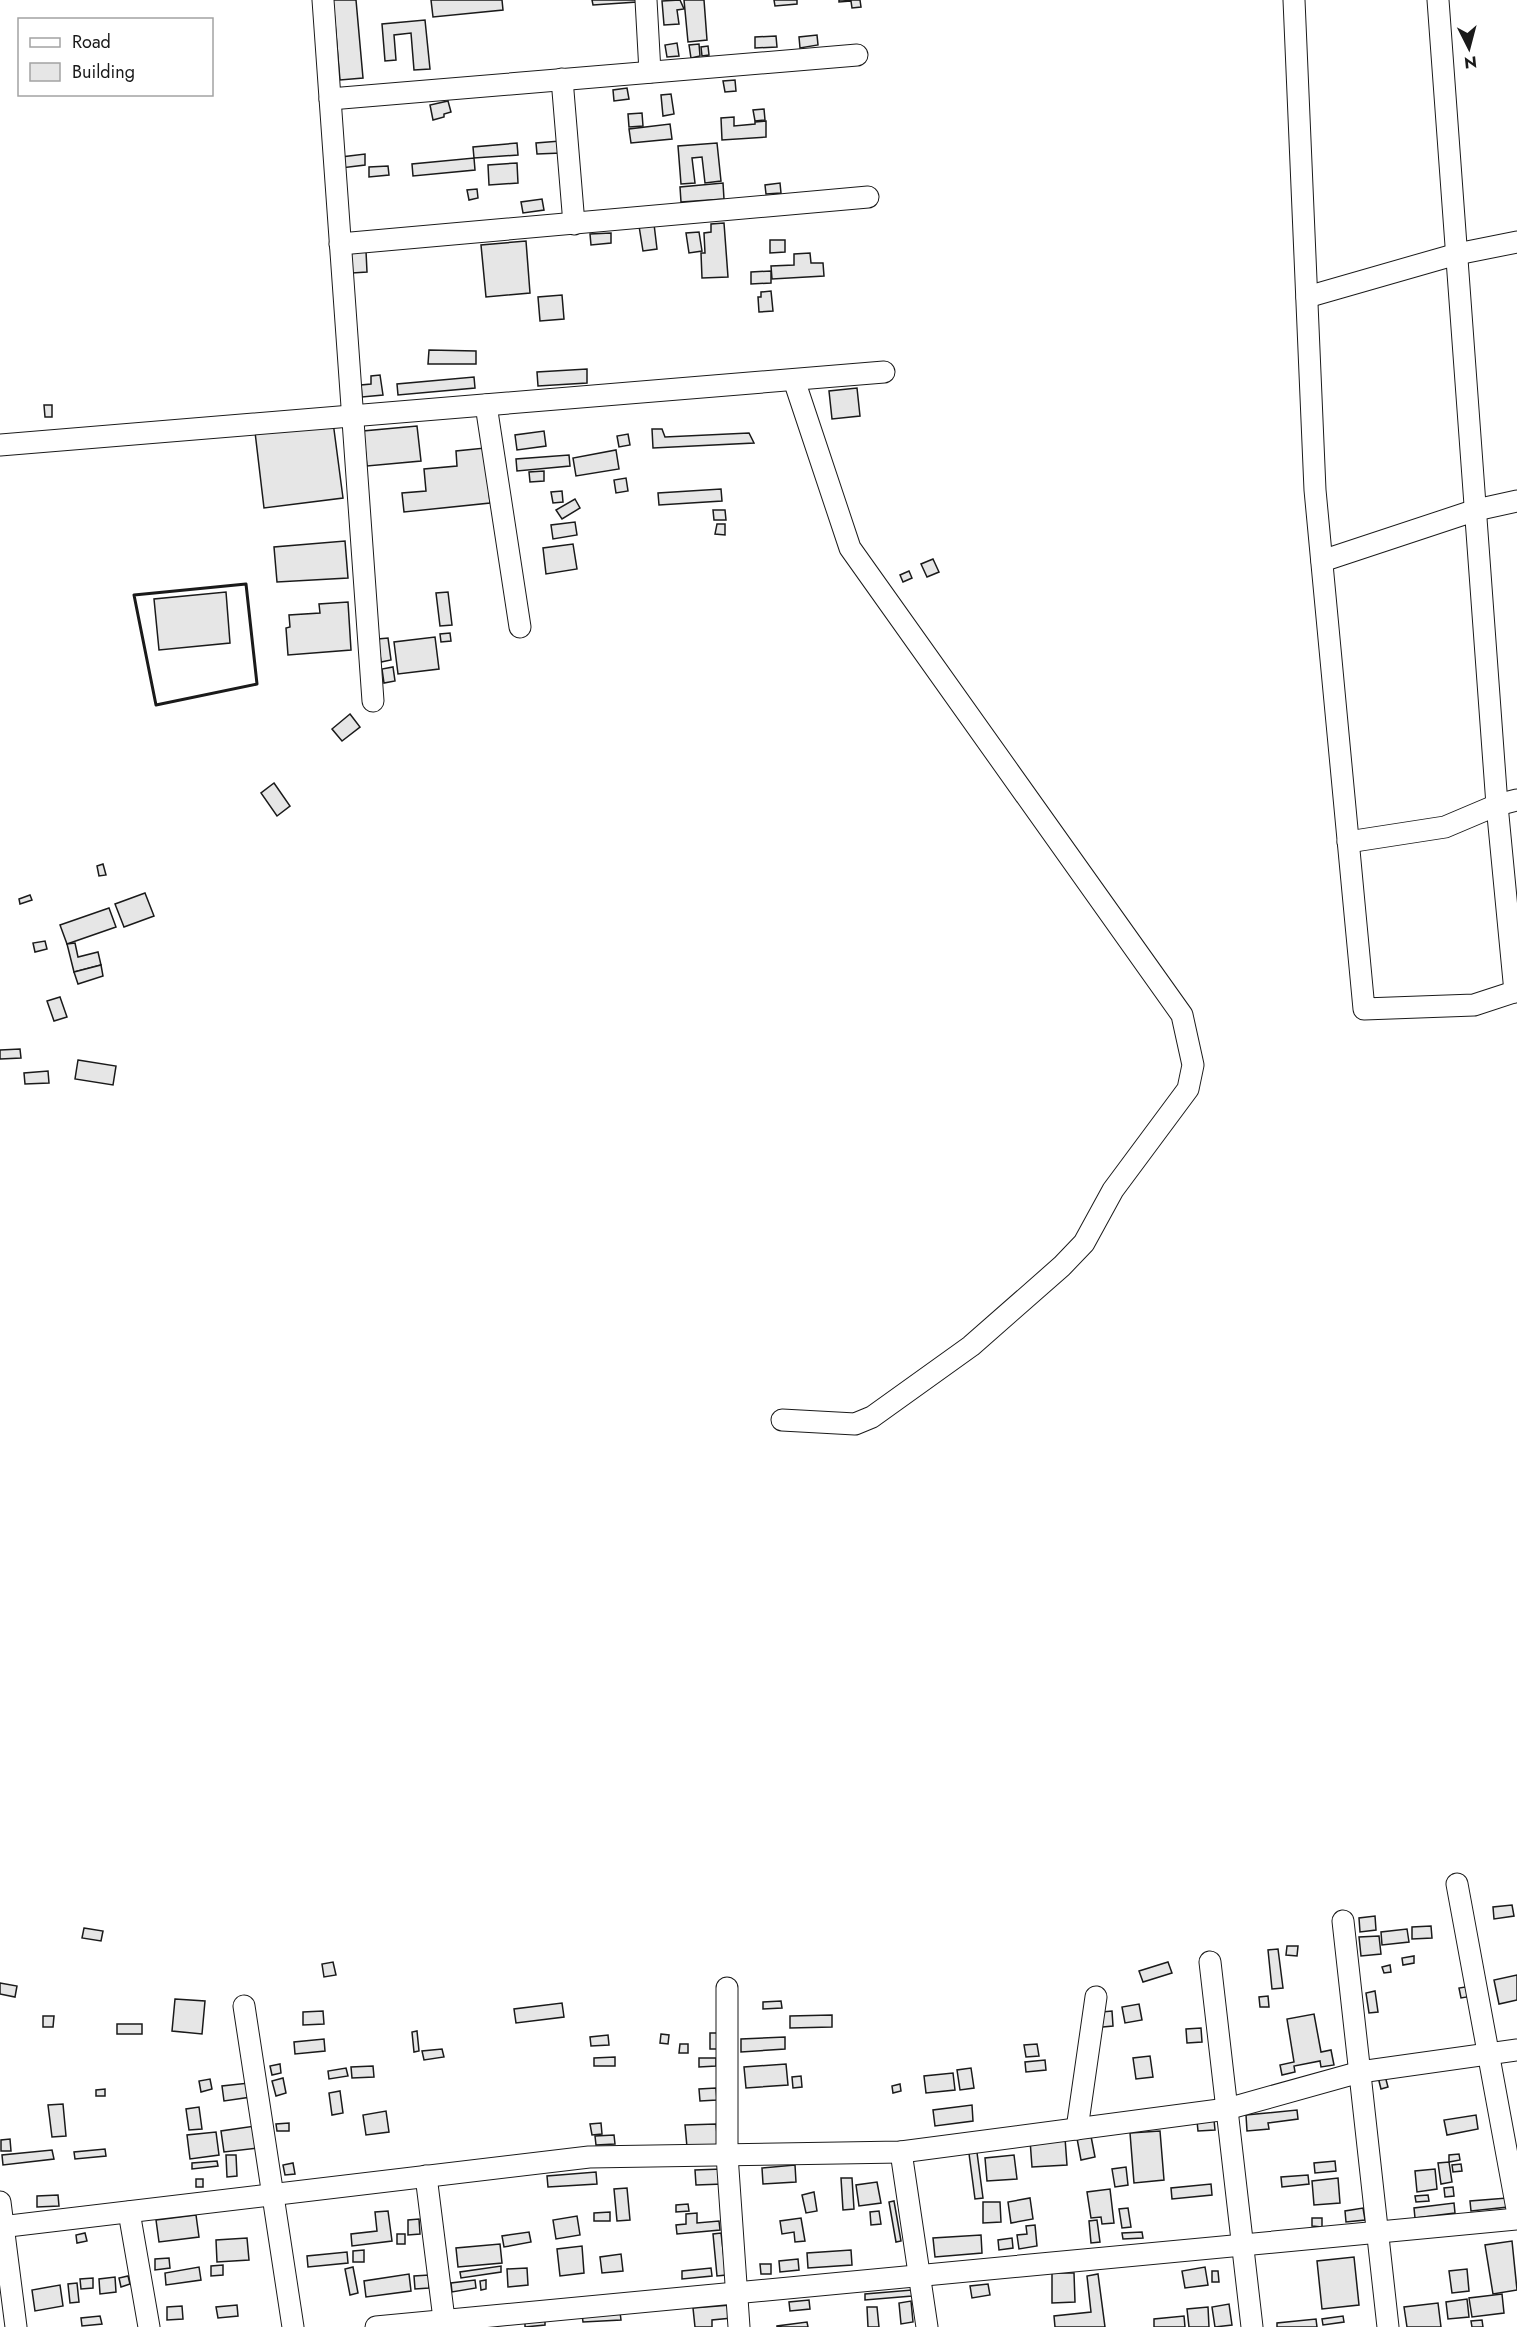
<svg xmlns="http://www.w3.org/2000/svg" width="1517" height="2327" font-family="Jost,sans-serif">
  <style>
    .building { fill: #e6e6e6; stroke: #1a1a1a; stroke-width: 1.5 }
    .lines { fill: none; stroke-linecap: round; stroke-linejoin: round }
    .minor-casing { stroke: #1a1a1a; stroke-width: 23 }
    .minor { stroke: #fff; stroke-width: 21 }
    .wall { stroke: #1a1a1a; stroke-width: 3 }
  </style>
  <rect width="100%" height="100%" fill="#fff"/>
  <!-- building -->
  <g class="building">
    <polygon points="333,0 356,0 363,78 340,80"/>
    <polygon points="431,0 502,0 503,10 433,17"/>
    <polygon points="592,0 637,0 637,2 593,5"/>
    <polygon points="680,0 684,9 677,10 679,24 664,25 662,1"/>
    <polygon points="684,0 704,0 707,40 688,42"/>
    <polygon points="774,0 797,0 797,4 775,6"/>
    <polygon points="839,0 860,0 861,7 852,8 851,1 839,2"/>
    <polygon points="425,20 430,69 414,70 411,33 394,35 396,60 385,61 382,24"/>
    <polygon points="817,35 818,45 800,48 799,37"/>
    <polygon points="776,36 777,47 755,48 755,37"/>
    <polygon points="677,43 679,56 667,57 665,45"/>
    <polygon points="699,44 700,56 691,58 689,45"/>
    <polygon points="708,46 709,55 702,56 701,47"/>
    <polygon points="735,80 736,91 725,92 723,81"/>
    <polygon points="627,88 629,99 614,101 613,90"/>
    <polygon points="671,94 674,114 663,116 661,95"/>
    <polygon points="448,101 451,112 444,114 444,117 433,120 430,105"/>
    <polygon points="764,109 765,120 755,121 753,110"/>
    <polygon points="642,113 643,126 629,127 628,114"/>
    <polygon points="734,117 734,126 755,124 755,122 766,121 766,137 722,140 721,118"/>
    <polygon points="670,124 672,139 631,143 629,129"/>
    <polygon points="560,141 561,153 537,154 536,143"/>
    <polygon points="517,143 518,155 474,158 473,147"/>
    <polygon points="717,143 721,181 705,183 702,157 692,158 695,183 681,184 678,146"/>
    <polygon points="365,154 365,165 341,168 341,157"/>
    <polygon points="474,158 475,170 413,176 412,164"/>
    <polygon points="517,163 518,183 489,185 488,165"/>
    <polygon points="388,166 389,175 369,177 369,167"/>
    <polygon points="723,183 724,199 681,202 680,187"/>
    <polygon points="780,183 781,193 766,194 765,185"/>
    <polygon points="477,189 478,198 469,200 467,190"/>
    <polygon points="542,199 544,210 523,213 521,202"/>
    <polygon points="724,223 728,277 702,278 701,253 705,253 704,233 711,232 711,224"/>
    <polygon points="654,224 657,249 643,251 639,226"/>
    <polygon points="699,232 702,251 689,253 686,233"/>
    <polygon points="611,233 611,243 591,245 590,234"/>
    <polygon points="770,240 785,240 785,252 770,253"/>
    <polygon points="526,241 530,293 486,297 481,245"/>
    <polygon points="366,251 367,272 352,273 351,252"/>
    <polygon points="810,253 811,263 823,263 824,276 772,279 771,266 794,265 794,254"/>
    <polygon points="771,271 771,283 751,284 751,272"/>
    <polygon points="771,291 773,311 759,312 758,297 761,297 761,292"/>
    <polygon points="562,295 564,319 540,321 538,297"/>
    <polygon points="429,350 476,351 476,364 428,364"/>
    <polygon points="587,369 587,383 538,386 537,372"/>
    <polygon points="380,375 383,395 362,397 361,385 371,384 371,376"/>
    <polygon points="474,377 475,388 398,395 397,384"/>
    <polygon points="857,388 860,416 832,419 829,391"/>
    <polygon points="44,405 52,405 52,417 45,417"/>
    <polygon points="333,422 343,498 264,508 255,432"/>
    <polygon points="417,426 421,461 367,466 363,431"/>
    <polygon points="652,429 662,429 665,437 749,433 754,443 653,448"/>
    <polygon points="544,431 546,446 517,450 515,435"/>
    <polygon points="628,434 630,445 619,447 617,436"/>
    <polygon points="485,448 490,503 404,512 402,493 426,491 424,469 457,466 456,451"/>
    <polygon points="616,450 619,469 576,476 573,458"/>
    <polygon points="569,455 570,466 517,471 516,459"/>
    <polygon points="544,471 544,481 530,482 529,472"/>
    <polygon points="626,478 628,491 616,493 614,480"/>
    <polygon points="721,489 722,501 659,505 658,493"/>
    <polygon points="562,491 563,502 553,503 551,492"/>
    <polygon points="575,499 580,508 562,519 556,510"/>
    <polygon points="713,510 725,510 726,520 714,520"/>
    <polygon points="575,522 577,535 553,539 551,525"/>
    <polygon points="717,524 725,524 725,535 715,534"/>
    <polygon points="345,541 348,578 277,582 274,547"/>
    <polygon points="573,544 577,569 546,574 543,548"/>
    <polygon points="933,559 939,572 927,577 921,564"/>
    <polygon points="909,571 912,578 903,582 900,575"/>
    <polygon points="226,592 230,643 159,650 154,599"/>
    <polygon points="448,592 452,625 440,626 436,593"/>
    <polygon points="348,602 351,650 288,655 286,628 290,627 289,615 320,613 319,604"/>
    <polygon points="450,633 451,641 441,642 440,634"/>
    <polygon points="435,637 439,669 398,674 394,642"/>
    <polygon points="388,638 391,660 381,662 378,639"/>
    <polygon points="393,667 395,681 384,683 382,669"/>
    <polygon points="350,714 360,727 342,741 332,729"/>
    <polygon points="274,783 290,806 277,816 261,793"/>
    <polygon points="103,864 106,875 99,876 97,866"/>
    <polygon points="145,893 154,916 124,927 115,904"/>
    <polygon points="30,895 32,900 20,904 19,899"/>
    <polygon points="109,908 116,927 67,944 60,925"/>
    <polygon points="45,941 47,949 35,952 33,943"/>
    <polygon points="75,943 78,957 98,952 101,965 74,972 67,944"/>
    <polygon points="101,965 103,976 78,984 74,972"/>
    <polygon points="60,997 67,1017 54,1021 47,1001"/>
    <polygon points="20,1049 21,1058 0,1059 0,1050"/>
    <polygon points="78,1060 116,1066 113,1085 75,1079"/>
    <polygon points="48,1071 49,1083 25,1084 24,1073"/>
    <polygon points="1512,1905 1514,1916 1494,1919 1493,1907"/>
    <polygon points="1375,1916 1376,1930 1360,1932 1359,1918"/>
    <polygon points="1431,1926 1432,1938 1412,1939 1412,1927"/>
    <polygon points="84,1928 103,1931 101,1941 82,1938"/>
    <polygon points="1407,1929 1409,1942 1382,1945 1381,1932"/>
    <polygon points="1379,1936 1381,1954 1361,1956 1359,1937"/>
    <polygon points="1287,1946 1298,1946 1297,1956 1286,1955"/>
    <polygon points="1278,1949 1283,1988 1272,1989 1268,1950"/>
    <polygon points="1414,1956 1414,1963 1403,1965 1402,1958"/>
    <polygon points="333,1962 336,1975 324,1977 322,1964"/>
    <polygon points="1168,1962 1172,1973 1143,1982 1139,1971"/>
    <polygon points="1390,1965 1391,1972 1384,1973 1382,1967"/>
    <polygon points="1517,1975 1517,2000 1499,2004 1494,1980"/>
    <polygon points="0,1983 17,1986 15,1997 0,1994"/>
    <polygon points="1471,1986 1473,1996 1461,1998 1459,1988"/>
    <polygon points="1375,1991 1378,2012 1369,2013 1366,1993"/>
    <polygon points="1268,1996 1269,2007 1260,2007 1259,1997"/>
    <polygon points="175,1999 205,2001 202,2034 172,2031"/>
    <polygon points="781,2001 782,2008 763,2009 763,2002"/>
    <polygon points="562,2003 564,2017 516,2023 514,2009"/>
    <polygon points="1139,2004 1142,2020 1125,2023 1122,2007"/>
    <polygon points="323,2011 324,2024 303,2025 303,2012"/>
    <polygon points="1112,2011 1113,2026 1092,2028 1091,2013"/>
    <polygon points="1314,2014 1321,2052 1331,2050 1334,2065 1321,2067 1320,2061 1294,2066 1295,2072 1282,2075 1280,2065 1294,2062 1287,2019"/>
    <polygon points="832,2015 832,2027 790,2028 790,2016"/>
    <polygon points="43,2016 54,2016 53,2027 43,2027"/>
    <rect x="117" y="2024" width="25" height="10"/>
    <polygon points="1201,2028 1202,2042 1187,2043 1186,2029"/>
    <polygon points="417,2031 419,2051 414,2052 412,2032"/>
    <rect x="710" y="2033" width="8" height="16"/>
    <polygon points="661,2034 669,2035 668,2044 660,2043"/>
    <polygon points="608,2035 609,2045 591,2046 590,2037"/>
    <polygon points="785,2037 785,2049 741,2052 741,2039"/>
    <polygon points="324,2039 325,2051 295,2054 294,2042"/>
    <polygon points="680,2044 688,2044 688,2053 679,2053"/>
    <polygon points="1037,2044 1039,2056 1026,2057 1024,2045"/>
    <polygon points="442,2049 444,2057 424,2060 422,2051"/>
    <polygon points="1150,2056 1153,2077 1136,2079 1133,2058"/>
    <polygon points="615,2057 615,2066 594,2066 594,2058"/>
    <polygon points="699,2058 716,2058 716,2066 699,2067"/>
    <polygon points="1045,2060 1046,2070 1026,2072 1025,2062"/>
    <polygon points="280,2064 281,2073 272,2075 270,2066"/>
    <polygon points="786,2064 788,2085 746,2088 744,2067"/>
    <polygon points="373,2066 374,2077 352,2078 351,2067"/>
    <polygon points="346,2068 348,2076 329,2079 328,2071"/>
    <polygon points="971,2068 974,2088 960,2090 957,2070"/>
    <polygon points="953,2073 955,2090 926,2093 924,2076"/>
    <polygon points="801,2076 802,2087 793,2088 792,2077"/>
    <polygon points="1385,2076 1388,2087 1381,2089 1378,2077"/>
    <polygon points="283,2078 286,2093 276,2096 272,2081"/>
    <polygon points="210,2079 212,2089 201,2092 199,2081"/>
    <polygon points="249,2083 251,2097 224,2101 222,2086"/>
    <polygon points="900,2084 901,2091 893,2093 892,2086"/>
    <polygon points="716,2088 717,2100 700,2101 699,2089"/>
    <polygon points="105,2089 105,2096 96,2096 96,2090"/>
    <polygon points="340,2091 343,2113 332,2115 329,2093"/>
    <polygon points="63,2104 66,2136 52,2137 48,2105"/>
    <polygon points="972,2105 973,2121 935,2126 933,2110"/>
    <polygon points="199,2107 202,2129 189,2130 186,2109"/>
    <polygon points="1297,2110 1298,2119 1268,2123 1269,2129 1247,2131 1246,2115"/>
    <polygon points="386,2111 389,2132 366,2135 363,2115"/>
    <polygon points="1476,2115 1478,2129 1447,2135 1444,2120"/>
    <polygon points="1214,2120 1215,2130 1198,2131 1197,2121"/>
    <polygon points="289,2123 289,2131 277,2131 276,2124"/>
    <polygon points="601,2123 602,2134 592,2135 590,2124"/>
    <polygon points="716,2124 718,2145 687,2147 685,2125"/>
    <polygon points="255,2126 258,2148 224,2152 221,2131"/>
    <polygon points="1090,2131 1095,2157 1081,2160 1076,2133"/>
    <polygon points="1160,2131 1164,2180 1134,2183 1130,2133"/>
    <polygon points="216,2132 219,2155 190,2159 187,2135"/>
    <polygon points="614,2135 615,2144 596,2145 595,2136"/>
    <polygon points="1065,2138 1067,2165 1032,2167 1030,2140"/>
    <polygon points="10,2139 11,2151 1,2151 1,2140"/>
    <polygon points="976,2145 983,2198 975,2199 968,2146"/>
    <polygon points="105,2149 106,2156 75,2159 74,2152"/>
    <polygon points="52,2150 54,2159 3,2165 2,2155"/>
    <polygon points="1459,2154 1460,2160 1449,2162 1449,2155"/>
    <polygon points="226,2155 236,2155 237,2176 227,2177"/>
    <polygon points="1014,2155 1017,2179 987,2181 985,2158"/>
    <polygon points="217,2161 218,2166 192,2169 192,2163"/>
    <polygon points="1335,2161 1336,2171 1315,2173 1314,2163"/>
    <polygon points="1449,2162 1452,2182 1441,2184 1438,2163"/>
    <polygon points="293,2163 295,2174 285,2175 283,2165"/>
    <polygon points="1461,2164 1462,2171 1453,2172 1452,2165"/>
    <polygon points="795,2165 796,2182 763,2184 762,2168"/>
    <polygon points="1126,2167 1128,2185 1115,2187 1112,2169"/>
    <polygon points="722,2169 723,2184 696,2185 695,2170"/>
    <polygon points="1435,2169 1437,2189 1417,2192 1415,2171"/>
    <polygon points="596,2172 597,2184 548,2187 547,2176"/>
    <polygon points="1308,2175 1309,2184 1282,2187 1281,2177"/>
    <polygon points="841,2178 852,2178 854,2209 843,2210"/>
    <polygon points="1338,2178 1340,2203 1314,2205 1312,2181"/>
    <rect x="196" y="2179" width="7" height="8"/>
    <polygon points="877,2182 881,2203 859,2206 856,2185"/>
    <polygon points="1211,2184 1212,2195 1172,2199 1171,2188"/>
    <polygon points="1453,2187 1454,2196 1445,2197 1444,2188"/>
    <polygon points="627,2188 630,2220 617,2221 614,2189"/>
    <polygon points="1110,2189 1114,2223 1102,2224 1101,2217 1091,2218 1087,2192"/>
    <polygon points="814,2192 817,2211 806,2213 802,2195"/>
    <polygon points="58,2195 59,2206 37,2207 37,2196"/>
    <polygon points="1428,2195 1429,2201 1416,2202 1415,2196"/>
    <polygon points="1030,2198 1033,2219 1011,2223 1008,2202"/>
    <polygon points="1507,2198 1508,2207 1471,2211 1470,2201"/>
    <polygon points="894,2201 901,2241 896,2242 889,2202"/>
    <polygon points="983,2202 1000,2202 1001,2222 983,2223"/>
    <polygon points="1454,2203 1455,2213 1415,2218 1414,2208"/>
    <polygon points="688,2204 689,2211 676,2212 676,2205"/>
    <polygon points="1128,2208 1131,2227 1122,2228 1119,2209"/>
    <polygon points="1363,2208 1365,2220 1346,2222 1345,2211"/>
    <polygon points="388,2211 392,2241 352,2246 351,2234 377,2231 375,2212"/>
    <polygon points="879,2211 881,2224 871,2225 870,2212"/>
    <polygon points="610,2212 610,2221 594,2221 594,2213"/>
    <polygon points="697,2213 697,2223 719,2221 720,2230 677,2234 676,2225 686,2224 686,2214"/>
    <polygon points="196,2215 199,2237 159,2242 156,2220"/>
    <polygon points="577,2216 580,2235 556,2239 553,2220"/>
    <polygon points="801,2218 805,2241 795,2242 794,2232 782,2234 780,2221"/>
    <polygon points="1312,2218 1322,2218 1322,2227 1312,2226"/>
    <polygon points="419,2219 420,2234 408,2235 408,2220"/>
    <polygon points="1097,2220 1100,2242 1091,2243 1089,2221"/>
    <polygon points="1035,2225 1037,2246 1019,2249 1017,2235 1027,2234 1026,2226"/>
    <polygon points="529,2232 531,2242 504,2247 502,2236"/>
    <polygon points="1142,2232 1143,2238 1123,2239 1122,2233"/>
    <polygon points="85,2233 87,2241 77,2243 76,2235"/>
    <polygon points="721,2233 726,2275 717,2276 713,2234"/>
    <rect x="397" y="2234" width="8" height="10"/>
    <polygon points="981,2235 982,2253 935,2257 933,2238"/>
    <polygon points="247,2238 249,2260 217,2262 216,2240"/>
    <polygon points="1012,2238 1013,2248 999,2250 998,2240"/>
    <polygon points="1512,2241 1517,2290 1493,2294 1485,2245"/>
    <polygon points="500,2244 502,2263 458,2267 456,2248"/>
    <polygon points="582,2246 584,2273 560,2276 557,2249"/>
    <polygon points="364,2250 364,2262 353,2262 353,2251"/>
    <polygon points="851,2250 852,2265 808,2268 807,2253"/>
    <polygon points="347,2252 348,2263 308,2267 307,2256"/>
    <polygon points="621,2254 623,2271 602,2273 600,2257"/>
    <polygon points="1354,2257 1359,2305 1322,2309 1317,2261"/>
    <polygon points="169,2258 170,2268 155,2270 155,2259"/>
    <polygon points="798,2259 799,2270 780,2272 779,2261"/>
    <polygon points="760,2264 771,2264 771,2274 761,2274"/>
    <polygon points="223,2265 223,2275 211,2276 211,2266"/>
    <polygon points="501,2266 501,2272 461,2278 460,2272"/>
    <polygon points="199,2267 201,2280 166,2285 165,2273"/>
    <polygon points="353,2267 358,2293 350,2295 345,2269"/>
    <polygon points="1205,2267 1208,2285 1185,2288 1182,2271"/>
    <polygon points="527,2268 528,2285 508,2287 507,2269"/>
    <polygon points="711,2268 712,2276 682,2279 682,2271"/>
    <polygon points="1467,2269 1469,2291 1452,2293 1449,2271"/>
    <polygon points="1212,2271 1218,2271 1219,2282 1212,2282"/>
    <polygon points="1052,2273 1074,2273 1075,2302 1052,2303"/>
    <polygon points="409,2274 411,2291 366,2297 364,2281"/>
    <polygon points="1098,2274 1105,2327 1055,2327 1054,2316 1091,2312 1087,2276"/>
    <polygon points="429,2275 429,2288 415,2289 414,2276"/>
    <polygon points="128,2276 130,2284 121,2287 119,2278"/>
    <polygon points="115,2277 116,2292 100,2294 99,2279"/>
    <polygon points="93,2278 93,2288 81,2289 80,2279"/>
    <polygon points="475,2280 476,2288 452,2292 451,2283"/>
    <polygon points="486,2280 486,2289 481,2290 480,2281"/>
    <polygon points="77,2283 79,2302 70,2303 68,2284"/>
    <polygon points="988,2284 990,2295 972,2298 970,2286"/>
    <polygon points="60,2285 63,2306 35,2311 32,2290"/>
    <polygon points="912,2290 912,2296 865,2300 865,2294"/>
    <polygon points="1502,2294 1504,2313 1472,2317 1469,2298"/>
    <polygon points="1467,2299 1469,2317 1448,2319 1446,2302"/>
    <polygon points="809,2300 810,2309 790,2311 789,2302"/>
    <polygon points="911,2301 913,2322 901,2324 899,2303"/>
    <polygon points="1438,2303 1441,2327 1407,2327 1404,2307"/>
    <polygon points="1229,2304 1232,2325 1215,2327 1212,2307"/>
    <polygon points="237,2305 238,2316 218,2318 216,2307"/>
    <polygon points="731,2305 732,2318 712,2320 712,2327 695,2327 693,2308"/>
    <polygon points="182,2306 183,2319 167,2320 167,2307"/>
    <polygon points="867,2307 877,2307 879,2327 868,2327"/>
    <polygon points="1208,2307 1209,2327 1189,2327 1187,2309"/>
    <polygon points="620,2312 621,2320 583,2322 582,2314"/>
    <polygon points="100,2316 102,2324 82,2326 81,2318"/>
    <polygon points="1184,2316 1185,2327 1154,2327 1154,2319"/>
    <polygon points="1343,2316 1344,2322 1323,2325 1322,2319"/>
    <polygon points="545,2318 545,2325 525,2327 525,2319"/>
    <polygon points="1316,2319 1317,2327 1277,2327 1277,2323"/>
    <polygon points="1482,2320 1483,2327 1472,2327 1471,2321"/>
    <polygon points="807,2322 808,2327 777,2327 777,2326"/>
  </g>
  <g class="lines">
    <defs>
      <g id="minor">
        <polyline points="323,0 373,701"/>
        <polyline points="646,0 650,72"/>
        <polyline points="1294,0 1315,490 1364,1009 1474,1005 1517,991"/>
        <polyline points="1438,0 1497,805 1515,992"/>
        <polyline points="562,79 574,224"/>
        <polyline points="330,99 857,55"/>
        <polyline points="340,244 868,197"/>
        <polyline points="1307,297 1457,254 1517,242"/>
        <polyline points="486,405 520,627"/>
        <polyline points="0,445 884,372"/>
        <polyline points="1322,561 1476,510 1517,501"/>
        <polyline points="1348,842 1445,827 1497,805 1517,800"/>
        <polyline points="782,1420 855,1424 872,1417 971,1346 1062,1266 1084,1243 1113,1190 1188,1089 1193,1065 1182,1015 850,548 794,380"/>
        <polyline points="1457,1884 1517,2209"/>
        <polyline points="1343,1921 1388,2327"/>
        <polyline points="1210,1962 1252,2327"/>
        <polyline points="727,1988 727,2155 739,2327"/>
        <polyline points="244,2006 293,2327"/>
        <polyline points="1077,2129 1096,1997"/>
        <polyline points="901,2152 927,2327"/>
        <polyline points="426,2176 445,2327"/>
        <polyline points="0,2202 16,2327"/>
        <polyline points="129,2212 149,2327"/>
        <polyline points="0,2227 589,2157 901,2152 1227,2109 1360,2072 1517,2050"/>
        <polyline points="376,2327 1517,2219"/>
      </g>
    </defs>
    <!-- minor casing -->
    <use href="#minor" class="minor-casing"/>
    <!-- minor -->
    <use href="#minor" class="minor"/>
    <!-- wall -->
    <polygon class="wall" points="246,584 257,684 156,705 134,595"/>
  </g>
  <!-- legend -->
  <rect x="18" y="18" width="195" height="78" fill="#ffffff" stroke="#a3a3a3" stroke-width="1.5"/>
  <rect x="30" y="38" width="30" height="9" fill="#ffffff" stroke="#a3a3a3" stroke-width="1.5"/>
  <text x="72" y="48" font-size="18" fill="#1a1a1a">Road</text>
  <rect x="30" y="63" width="30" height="18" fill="#e6e6e6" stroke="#a3a3a3" stroke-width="1.5"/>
  <text x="72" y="78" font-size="18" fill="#1a1a1a">Building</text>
  <!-- north arrow -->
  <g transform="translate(1469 48) rotate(174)" stroke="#ffffff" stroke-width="4.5" paint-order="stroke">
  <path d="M0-4.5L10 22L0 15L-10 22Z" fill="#1a1a1a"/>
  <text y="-9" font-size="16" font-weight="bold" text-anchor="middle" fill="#1a1a1a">N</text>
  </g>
</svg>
